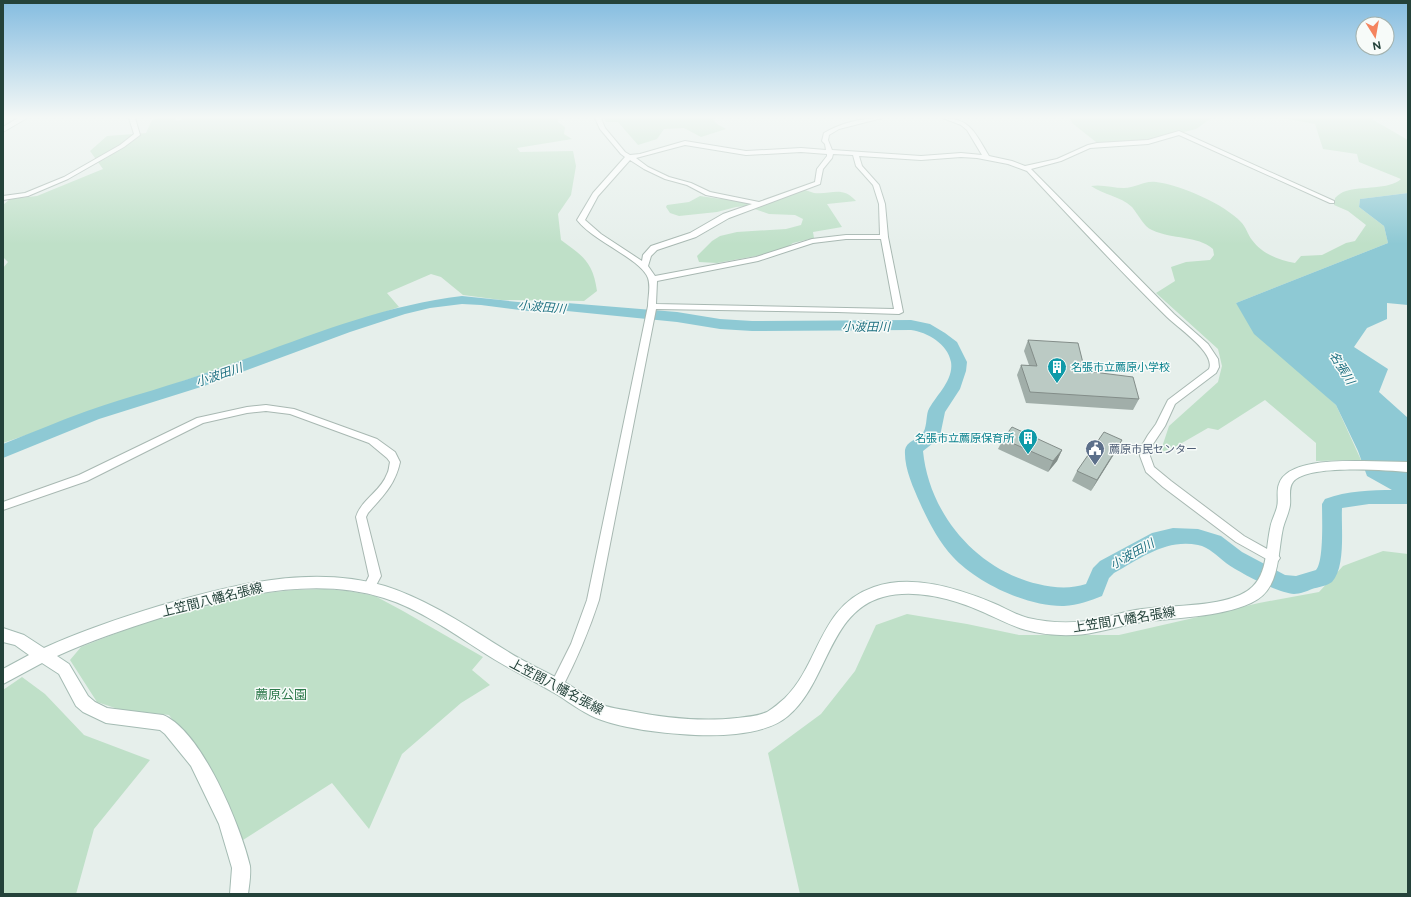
<svg xmlns="http://www.w3.org/2000/svg" width="1411" height="897" font-family="Figtree,'Noto Sans JP',sans-serif">
  <style>
    .green { fill: #bfe0c8 }
    .water { fill: #8ec9d4 }
    .lines { fill: none; stroke-linecap: round; stroke-linejoin: round }
    .river { fill: #8ec9d4; fill-rule: evenodd }
    .street-casing { stroke: #a8b8b2; stroke-width: 2 }
    .secondary-casing { stroke: #a4bbb3; stroke-width: 2 }
    .street { fill: #fff; fill-rule: evenodd }
    .secondary { fill: #fff; fill-rule: evenodd }
    .wall { fill: #a1aea9 }
    .shaded-wall { fill: #838d89 }
    .building { fill: #bbcac4; stroke: #838d89 }
    .labels { text-anchor: middle; stroke-width: 3; stroke-linejoin: round; paint-order: stroke }
    .culture-label { font-size: 11px; fill: #0d838f; stroke: #f7fbf9; text-anchor: start }
    .service-label { font-size: 11px; fill: #4e5e75; stroke: #f7fbf9; text-anchor: start }
    .water-label { font-size: 12px; font-style: italic; fill: #1c6f80; stroke: #f7fbf9 }
    .near-street-label { font-size: 13px; fill: #24423a; stroke: #f7fbf9 }
    .near-park-label { font-size: 13px; fill: #2d7a4b; stroke: #f7fbf9 }
  </style>
  <rect width="100%" height="100%" fill="#e6efeb"/>
  <!-- green -->
  <g class="green">
    <path d="M160,118H175L176,121L186,118H558V122L565,127L564,134L572,139L517,148L520,152L573,151L576,166L571,195L558,214L561,240C583,256 593,262 597,291L584,301L501,300L463,295L441,277L431,274L387,293L399,307L3,443V268L8,262L3,257V205L10,199L37,196L103,169L90,151L107,136L146,133L152,120Z"/>
    <polygon points="604,118 712,118 717,124 726,129 701,137 684,128 664,129 657,139 638,145 618,122 606,122"/>
    <polygon points="1070,118 1212,118 1196,129 1128,146 1096,142 1072,123"/>
    <path d="M1282,118H1370L1408,140V193L1360,199L1359,207L1384,226L1388,243L1236,303L1322,392L1336,405L1361,460L1316,461V443L1265,400L1218,430L1208,428L1175,447L1160,453L1169,426L1218,382L1222,366L1218,349L1156,293L1175,281L1171,267L1186,262L1210,260L1214,255L1213,249C1197,235 1173,240 1152,230C1144,227 1138,214 1132,207C1120,196 1104,195 1091,186C1102,184 1113,188 1124,188C1135,188 1145,180 1156,182C1181,185 1224,204 1241,222C1246,227 1248,235 1252,240C1262,254 1279,260 1295,263L1301,256L1322,255L1346,243L1355,241L1366,225L1348,211L1334,205L1335,198C1338,195 1342,192 1346,191C1361,186 1389,190 1401,179L1359,162L1357,154L1323,149L1315,124Z"/>
    <path d="M805,190C808,191 811,192 814,193C831,195 842,185 856,201L827,204L842,227L813,232L814,238L793,243L783,250L767,254L717,263L699,262L697,256L712,241L720,236L737,232L786,229L801,225L803,219L795,215L769,214L746,206L736,207L717,212L679,216L670,213L666,207L667,205L689,202L700,196L721,199L737,197L755,204Z"/>
    <polygon points="1383,551 1408,554 1408,894 800,894 768,753 821,714 855,671 876,625 907,614 967,624 1019,635 1119,635 1259,603 1319,592 1343,566"/>
    <path d="M325,589L348,591L375,596L403,611L483,657L472,670L490,685L461,703L402,754L369,829L332,783L243,840C223,794 199,756 169,715L118,709L97,702L70,660L81,647L148,621L257,594L293,590Z"/>
    <polygon points="22,677 45,694 84,735 150,760 94,829 76,894 3,894 3,690"/>
  </g>
  <!-- water -->
  <polygon class="water" points="1408,193 1408,305 1387,303 1387,319 1367,328 1354,347 1388,369 1379,392 1408,418 1408,499 1367,476 1358,451 1336,405 1254,334 1236,303 1388,243 1384,226 1359,207 1360,199"/>
  <g class="lines">
    <!-- river -->
    <path class="river" d="M462,296L528,303H567L677,312L720,319L752,321L911,320L930,324L945,333L957,342L967,362L966,371L960,389L945,412L940,436L937,440L923,451C929,514 977,570 1038,584C1054,588 1071,589 1086,584L1093,568L1100,561L1152,533L1173,528L1198,529L1221,536L1242,552L1285,575L1296,576L1316,570C1324,562 1322,517 1322,504L1325,499C1352,489 1380,490 1408,490V504H1369L1342,508C1341,528 1346,567 1332,582C1327,586 1318,587 1312,589C1307,591 1300,594 1294,594C1278,593 1240,573 1226,563C1217,556 1209,547 1198,545C1165,539 1142,558 1114,573L1109,578L1102,596C1090,601 1078,605 1064,606C1028,607 977,583 953,557C939,542 928,521 920,503C913,487 904,468 905,450C906,442 917,439 922,434C927,429 926,417 928,411C935,396 954,381 951,362C948,344 927,332 911,330L752,331L720,329L677,322L567,311H528L481,305L462,304L430,308L405,314L350,332L204,386L99,419L3,458V444C31,433 59,421 87,411C130,396 174,385 217,369C297,341 377,306 462,296Z"/>
    <defs>
      <g id="street">
        <polygon points="129,118 135,118 140,135 124,147 68,179 28,196 3,200 3,196 25,193 64,177 120,145 134,134"/>
        <path d="M595,118H601L605,128L625,152L630,155L640,154L685,141L746,151L801,148L826,150L825,144L822,141L824,133C841,123 862,118 882,118L839,129L829,135L828,140L832,150L921,156L961,153L982,155L967,130L961,125L943,118C971,118 976,135 989,156L1012,161L1025,166L1057,159L1088,145L1097,143L1148,140L1179,131L1334,201V203H1330L1179,135L1148,144L1090,148L1061,161L1031,169L1174,314L1208,344L1218,359L1219,367L1216,373L1175,404L1165,426L1151,447L1150,456L1154,467L1171,481L1244,536L1278,555L1280,558L1278,561L1274,563L1270,561L1236,542L1163,487L1146,472L1140,456L1141,447L1148,435L1156,424L1168,400L1209,369C1216,353 1178,328 1167,317C1119,270 1073,220 1027,171L1008,164L977,158L961,157L921,160L859,156L862,166L879,185L885,204L888,237L903,312L899,314L837,312L656,309L599,600C589,631 576,661 561,690L556,692L551,690L550,686L571,644L587,600L648,306C648,297 651,287 648,278C641,259 593,241 577,220L593,193L625,157L621,154L600,129ZM685,145L746,155L801,152L827,154V156L817,169L815,182L759,202L710,192L691,183L669,177L648,167L636,158ZM833,154L853,155L856,166L873,185L879,204L880,235H846L812,239L756,257L655,276L648,266L651,256L657,250L696,237L729,218L820,184L823,169L832,158ZM630,160L644,169L665,179L687,185L706,195L752,204L723,214L690,233L651,246L643,255L642,261L601,234L585,220L598,196ZM846,239H881L894,309L656,304L657,281L758,261L813,243Z"/>
        <path d="M266,405L294,409L377,439L395,452L400,462C395,485 383,496 368,513L366,517L381,576L373,591L369,593L365,591L363,588L369,576L356,517C361,500 381,491 387,474C389,471 389,466 390,462L387,458L369,443L290,414L266,411L247,413L203,423L87,481L3,510V502L79,475L197,418L247,407Z"/>
      </g>
      <g id="secondary">
        <polygon points="18,118 27,118 3,132 3,127"/>
        <path d="M1363,461L1408,462V472C1386,470 1306,464 1293,482C1288,488 1291,498 1290,505C1289,513 1285,520 1283,528C1277,555 1281,590 1251,603C1217,618 1178,617 1142,622C1127,624 1112,629 1096,632C1074,637 1048,636 1026,630C1011,626 997,618 983,612C954,599 915,588 883,597C828,612 828,683 788,716C774,728 754,732 736,734C699,738 631,732 596,718C582,712 569,702 556,694C531,679 505,667 481,651C450,631 419,609 384,598C312,575 230,597 160,618C125,629 90,641 57,656L69,664L88,696L95,702L107,708L163,715C202,731 241,827 250,866C251,875 249,886 248,894H230L232,868L219,824L191,766L165,734L160,730L106,723L83,712L76,706L59,674L42,663L3,684V669L29,655L15,645L3,642V628L24,635L44,648C81,631 120,618 159,606C231,585 311,564 385,586C429,600 468,627 507,651C524,662 543,670 561,680C574,687 586,697 600,704C609,708 620,709 630,711C665,718 701,722 737,718C747,717 758,716 767,712C774,708 779,703 785,698C821,662 819,606 874,587C912,574 957,588 993,603C1005,608 1016,615 1028,618C1050,623 1075,624 1097,619C1112,616 1126,611 1142,609C1172,605 1212,607 1240,595C1268,583 1265,554 1270,529C1271,521 1275,515 1277,507C1279,500 1276,492 1279,484C1287,459 1342,461 1363,461Z"/>
      </g>
    </defs>
    <!-- street casing -->
    <use href="#street" class="street-casing"/>
    <!-- secondary casing -->
    <use href="#secondary" class="secondary-casing"/>
    <!-- street -->
    <use href="#street" class="street"/>
    <!-- secondary -->
    <use href="#secondary" class="secondary"/>
  </g>
  <!-- wall -->
  <g class="wall">
    <polygon points="1028,340 1085,371 1139,399 1133,410 1026,403 1017,375 1021,365 1029,365 1024,351"/>
    <polygon points="1003,439 1062,450 1057,461 1048,472 998,449"/>
    <polygon points="1116,451 1091,491 1072,481 1077,471"/>
  </g>
  <!-- shaded-wall -->
  <g class="shaded-wall">
    <polygon points="1122,440 1116,451 1091,491 1097,480"/>
    <polygon points="1062,450 1057,461 1048,472 1053,461"/>
  </g>
  <!-- building -->
  <g class="building">
    <polygon points="1028,340 1078,343 1085,371 1133,377 1139,399 1030,392 1021,365 1037,366"/>
    <polygon points="1012,427 1062,450 1053,461 1003,439"/>
    <polygon points="1104,432 1122,440 1097,480 1077,471"/>
  </g>
  <!-- sky -->
  <linearGradient id="sky" x2="0" y2="1"><stop stop-color="#84bce0"/><stop offset="0.48" stop-color="#f4f8f6"/><stop offset="1" stop-color="#f4f8f6" stop-opacity="0"/></linearGradient>
  <rect width="1411" height="244" fill="url(#sky)"/>
  <!-- icons -->
  <defs>
    <symbol id="building-pin" viewBox="-11 -11 22 30"><path d="M0 17L-7.5 6A9.5 9.5 0 1 1 7.5 6Z" fill="#0f9aa8" stroke="#f7fbf9"/><path d="M-4-6H4V6H1V3H-1V6H-4ZM-2.5-4.3h1.7v1.8h-1.7ZM.8-4.3h1.7v1.8H.8ZM-2.5-1h1.7V.8h-1.7ZM.8-1h1.7V.8H.8Z" fill="#fff"/></symbol>
    <symbol id="civic-pin" viewBox="-11 -11 22 30"><path d="M0 17L-7.5 6A9.5 9.5 0 1 1 7.5 6Z" fill="#5c6f8a" stroke="#f7fbf9"/><path d="M-.6-6.5H3V-4.5H.6V-3L4-1V1h2V6H-6V1h2V-1L-.6-3ZM-1.2 2.5V6h2.4V2.5Z" fill="#fff"/></symbol>
  </defs>
  <g fill-rule="evenodd">
    <use href="#building-pin" x="1046" y="356" width="22" height="30"/>
    <use href="#building-pin" x="1017" y="427" width="22" height="30"/>
    <use href="#civic-pin" x="1084" y="438" width="22" height="30"/>
  </g>
  <g class="labels">
    <!-- culture labels -->
    <g class="culture-label">
      <text x="1071" y="371">名張市立薦原小学校</text>
      <text x="1014" y="442" text-anchor="end">名張市立薦原保育所</text>
    </g>
    <!-- service labels -->
    <g class="service-label">
      <text x="1109" y="453">薦原市民センター</text>
    </g>
    <!-- water labels -->
    <g class="water-label">
      <text transform="translate(542 307) rotate(5)" y="4">小波田川</text>
      <text x="866" y="331">小波田川</text>
      <text transform="translate(1342 368) rotate(58)" y="4">名張川</text>
      <text transform="translate(219 375) rotate(-19)" y="4">小波田川</text>
      <text transform="translate(1132 554) rotate(-29)" y="4">小波田川</text>
    </g>
    <!-- near-street labels -->
    <g class="near-street-label">
      <text transform="translate(212 599) rotate(-14)" y="5">上笠間八幡名張線</text>
      <text transform="translate(1124 619) rotate(-9)" y="5">上笠間八幡名張線</text>
      <text transform="translate(557 686) rotate(28)" y="5">上笠間八幡名張線</text>
    </g>
    <!-- near-park labels -->
    <g class="near-park-label">
      <text x="281" y="699">薦原公園</text>
    </g>
  </g>
  <!-- border -->
  <rect width="1411" height="897" fill="none" stroke="#24423a" stroke-width="8"/>
  <!-- north arrow -->
  <g transform="translate(1375 36) rotate(169)"><circle r="19" fill="#f7fbf9" stroke="#a3b1ad"/>
  <path d="M0-3L7 15L0 10L-7 15Z" fill="#f4845f"/>
  <text y="-6" font-size="11" font-weight="bold" text-anchor="middle" fill="#24423a">N</text>
  </g>
</svg>
